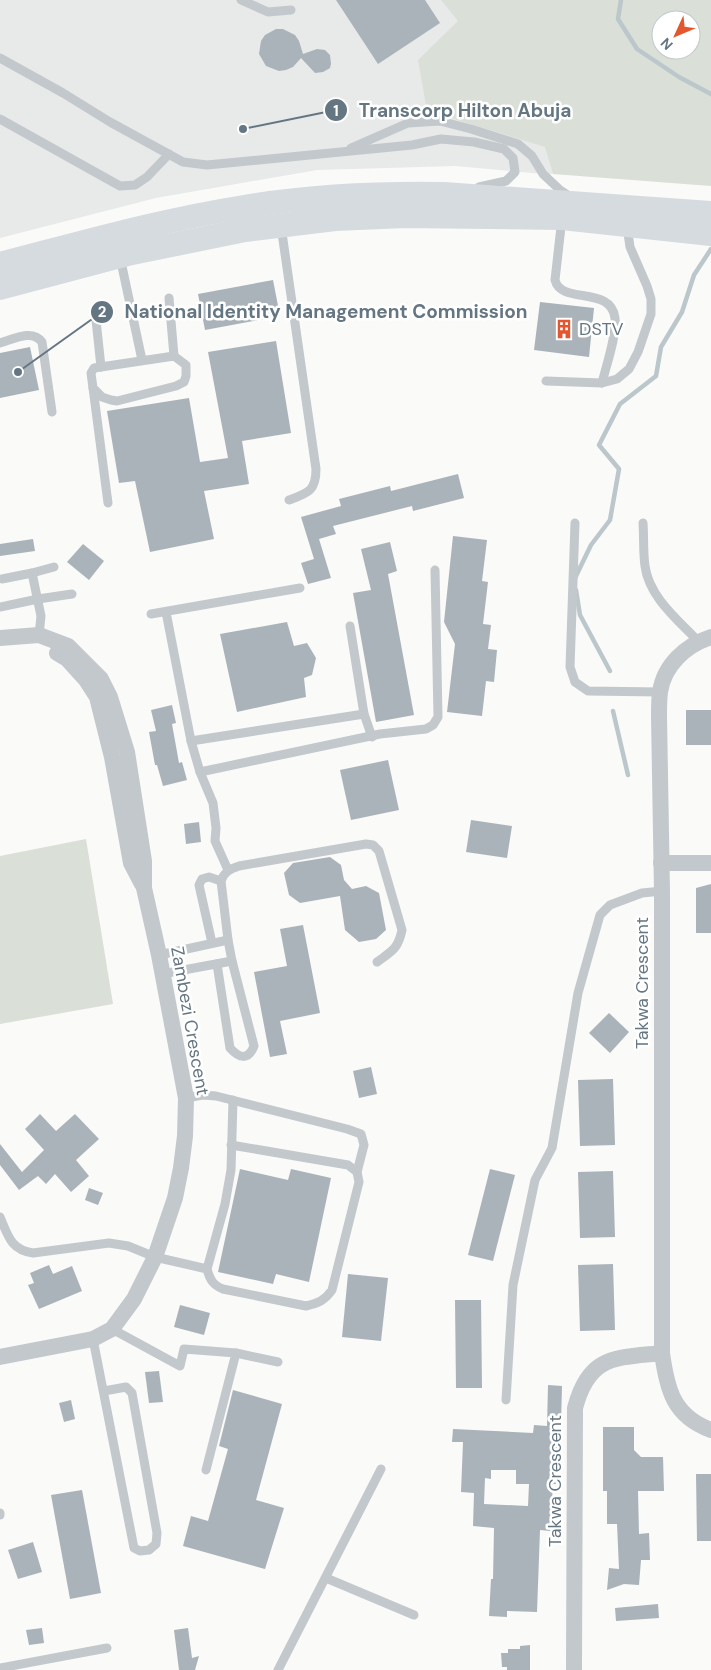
<svg xmlns="http://www.w3.org/2000/svg" width="711" height="1670" font-family="'DM Sans',sans-serif">
  <style>
    .built { fill: #e8e9e9 }
    .green { fill: #dadfd7; fill-rule: evenodd }
    .lines { fill: none; stroke-linecap: round; stroke-linejoin: round }
    .stream { stroke: #bbc7cb; stroke-width: 4.5 }
    .building { fill: #aab3b9; fill-rule: evenodd }
    .service { stroke: #c3c8cc; stroke-width: 9 }
    .minor { stroke: #c3c8cc; stroke-width: 16 }
    .secondary { stroke: #d6dbdf; stroke-width: 24 }
    .labels { text-anchor: middle; stroke-width: 5; stroke-linejoin: round; paint-order: stroke }
    .poi-label { font-size: 18px; fill: #657683; stroke: #fff; text-anchor: start }
    .street-label { font-size: 18px; fill: #657683; stroke: #fff }
    .leader { fill: none; stroke: #657683; stroke-width: 2 }
    .callout-dot { fill: #657683; stroke: #fff; stroke-width: 2 }
    .mark-label { font-size: 15px; text-anchor: middle; font-weight: bold; fill: #fff }
    .callout-label { font-size: 19px; text-anchor: middle; font-weight: bold; fill: #657683; stroke: #fff; stroke-width: 5; stroke-linejoin: round; paint-order: stroke }
  </style>
  <rect width="100%" height="100%" fill="#fafaf8"/>
  <!-- built -->
  <polygon class="built" points="0,0 479,0 427,111 546,147 553,174 543,174 455,166 317,170 156,198 0,238"/>
  <!-- green -->
  <g class="green">
    <path d="M441,0H711V186L553,174L545,147L427,111L418,60L458,21ZM661,20H691V50H661Z"/>
    <polygon points="86,839 113,1004 0,1024 0,856"/>
  </g>
  <g class="lines">
    <!-- stream -->
    <g class="stream">
      <polyline points="621,0 618,19 637,49 679,77 711,94"/>
      <polyline points="575,578 591,545 610,520 619,469 599,445 620,404 656,376 661,347 682,312 694,275 711,249"/>
      <polyline points="576,590 580,615 610,671"/>
      <polyline points="613,711 628,775"/>
    </g>
  </g>
  <!-- building -->
  <g class="building">
    <polygon points="336,0 425,0 440,23 378,64"/>
    <polygon points="276,29 283,29 295,35 299,41 303,54 317,49 325,50 330,55 331,64 330,68 323,72 315,73 301,58 293,67 286,70 279,71 266,66 259,54 261,41 265,35"/>
    <polygon points="273,280 280,316 205,330 198,294"/>
    <polygon points="540,302 594,308 589,357 534,350"/>
    <polygon points="276,341 291,433 242,441 249,484 204,491 214,539 150,552 135,481 119,483 107,411 189,398 200,462 228,458 208,352"/>
    <polygon points="30,347 39,390 0,398 0,353"/>
    <polygon points="458,474 464,498 413,511 412,506 333,526 336,534 319,539 331,578 308,584 301,563 314,559 301,517 341,506 339,499 390,486 391,491"/>
    <polygon points="453,536 487,540 482,581 488,582 483,624 491,625 488,649 497,650 494,682 486,681 482,716 447,712 455,644 444,622"/>
    <polygon points="33,539 35,551 0,556 0,544"/>
    <polygon points="390,542 397,571 388,574 414,715 376,722 353,593 371,590 361,549"/>
    <polygon points="83,544 104,561 89,580 67,562"/>
    <polygon points="287,622 294,646 307,643 316,658 312,675 304,678 306,697 237,712 220,634"/>
    <polygon points="172,705 176,723 172,724 179,763 182,762 187,780 163,786 157,765 155,765 149,732 156,731 151,710"/>
    <rect x="686" y="710" width="25" height="35"/>
    <polygon points="388,760 399,810 351,820 340,770"/>
    <polygon points="471,820 512,826 507,858 466,852"/>
    <polygon points="199,822 201,842 186,844 184,824"/>
    <polygon points="330,857 341,865 344,880 352,889 366,886 379,893 386,930 376,939 359,942 345,930 340,896 300,903 289,895 284,873 293,863"/>
    <polygon points="711,884 711,933 696,933 696,888"/>
    <polygon points="303,925 320,1013 280,1021 287,1054 270,1057 254,972 287,966 280,929"/>
    <polygon points="609,1013 629,1032 610,1053 589,1033"/>
    <polygon points="371,1067 377,1094 359,1098 353,1071"/>
    <polygon points="613,1079 615,1145 580,1146 578,1080"/>
    <polygon points="40,1114 56,1131 75,1114 99,1139 76,1160 89,1176 71,1192 55,1174 46,1184 38,1176 19,1190 0,1165 0,1144 22,1172 44,1150 25,1129"/>
    <polygon points="240,1169 288,1180 291,1169 331,1178 309,1282 276,1274 273,1284 218,1272"/>
    <polygon points="490,1169 515,1175 493,1261 468,1255"/>
    <polygon points="613,1171 615,1237 580,1238 578,1172"/>
    <polygon points="89,1188 103,1193 98,1205 85,1200"/>
    <polygon points="613,1264 615,1330 580,1331 578,1265"/>
    <polygon points="49,1265 53,1274 72,1266 82,1291 39,1309 28,1285 34,1283 30,1273"/>
    <polygon points="348,1274 388,1278 381,1341 342,1337"/>
    <polygon points="455,1300 481,1300 482,1388 456,1388"/>
    <polygon points="180,1305 210,1313 204,1335 174,1327"/>
    <polygon points="159,1371 163,1402 149,1403 145,1372"/>
    <path d="M548,1385L562,1386L561,1425H557L556,1484H553L550,1531L540,1530L537,1612L507,1611V1617L489,1616L491,1579H493L494,1528L473,1526L474,1493L461,1492L463,1442H452L453,1429L533,1433L534,1425L547,1426ZM491,1470H516V1484H529L528,1506L484,1504L485,1478L491,1479Z"/>
    <polygon points="233,1390 282,1404 256,1500 284,1508 265,1569 183,1546 191,1516 208,1521 228,1449 219,1446"/>
    <polygon points="71,1400 75,1419 64,1422 59,1403"/>
    <polygon points="603,1427 634,1427 634,1450 641,1457 663,1457 664,1491 638,1491 639,1534 649,1533 650,1560 641,1560 639,1585 624,1584 607,1590 609,1568 619,1569 617,1524 607,1524 607,1491 603,1491"/>
    <polygon points="696,1474 711,1474 711,1541 697,1541"/>
    <polygon points="82,1490 101,1593 70,1599 51,1495"/>
    <polygon points="33,1542 42,1572 18,1579 8,1550"/>
    <polygon points="658,1604 659,1618 616,1621 615,1608"/>
    <polygon points="42,1628 44,1643 29,1645 26,1630"/>
    <polygon points="188,1628 192,1658 199,1656 195,1670 179,1670 174,1630"/>
    <polygon points="530,1645 530,1670 507,1670 507,1667 502,1667 501,1653 508,1653 508,1649 520,1649 520,1646"/>
  </g>
  <g class="lines">
    <!-- service -->
    <g class="service">
      <polyline points="241,0 268,12 291,10"/>
      <polyline points="0,58 63,93 110,122 183,162 207,165 412,145 441,139 474,142 504,149 513,158 515,172 506,181 479,187"/>
      <polyline points="0,119 120,186 135,185 147,177 169,154"/>
      <polyline points="351,148 408,123 440,121 471,129 518,144 532,156 543,174 560,190 569,196"/>
      <path d="M562,218L555,280C561,305 611,285 615,318C617,335 606,366 602,383"/>
      <path d="M281,226L316,469C316,491 308,493 289,500"/>
      <polyline points="120,257 142,360"/>
      <polyline points="169,298 174,356"/>
      <polyline points="96,320 101,367"/>
      <path d="M0,343C14,339 32,329 42,342L52,412"/>
      <polygon points="174,356 186,365 186,376 184,382 176,386 117,401 111,400 102,397 93,388 91,373 94,368"/>
      <polyline points="546,381 602,383 617,379 629,369 638,352 651,314 651,299 647,286 630,247 627,226"/>
      <polyline points="93,388 108,503"/>
      <polyline points="575,523 570,667 575,682 588,691 660,692"/>
      <path d="M643,523C644,537 643,552 645,566C649,597 678,620 698,641"/>
      <polyline points="32,573 54,567"/>
      <polyline points="2,579 32,573 41,616 39,635"/>
      <polyline points="0,607 38,599 72,594"/>
      <polyline points="166,612 191,741 200,772 213,803 216,828 215,841 228,870"/>
      <polyline points="151,614 300,588"/>
      <polyline points="350,626 364,714 372,737"/>
      <polyline points="191,741 364,714"/>
      <polyline points="200,772 380,734 426,729 433,725 438,717 435,570"/>
      <polyline points="212,943 199,885 202,879 209,877 221,881"/>
      <polyline points="159,955 228,940"/>
      <path d="M217,964L230,1048C239,1058 248,1061 254,1046L232,961L228,940L221,881C224,872 230,869 239,866L366,844L373,845L379,851L402,930C398,949 392,951 377,962"/>
      <polyline points="162,974 232,961"/>
      <polyline points="186,1098 203,1095 216,1096 347,1129 361,1134 364,1145 357,1172"/>
      <path d="M0,1217C8,1236 11,1250 33,1253L109,1243L128,1246L155,1257L207,1269C210,1280 213,1285 223,1289L306,1306C319,1303 325,1300 332,1290L359,1182L357,1172L348,1165L231,1145"/>
      <polyline points="207,1269 225,1204 231,1170 233,1100"/>
      <polyline points="112,1329 180,1366 184,1349 236,1353 206,1470"/>
      <polyline points="93,1339 134,1548 140,1551 149,1550 156,1544 157,1533 132,1393 126,1387 104,1391"/>
      <polyline points="236,1353 278,1362"/>
      <polyline points="506,1400 513,1285 535,1180 552,1148 578,993 600,915 610,905 642,893 662,891"/>
      <polyline points="0,1513 0,1515"/>
      <polyline points="326,1578 414,1615"/>
      <polyline points="0,1668 107,1648"/>
      <polyline points="278,1670 381,1469"/>
    </g>
    <!-- minor -->
    <g class="minor">
      <path d="M711,637C686,645 664,665 660,692C659,700 659,708 659,716L662,891V1353C667,1389 673,1416 711,1430"/>
      <polyline points="0,638 39,635 68,646 101,679 110,697 127,752 144,861 144,888 159,955 186,1098 185,1136 181,1168 175,1198 155,1257 134,1299 112,1329 93,1339 0,1357"/>
      <polyline points="57,653 67,659 86,680 97,697 112,757 131,863 142,884"/>
      <polyline points="661,863 711,863"/>
      <path d="M574,1670L575,1408C589,1355 615,1358 662,1353"/>
    </g>
    <!-- secondary -->
    <g class="secondary">
      <path d="M0,264C81,243 161,220 244,207C310,196 377,193 444,194L711,213"/>
      <polyline points="0,288 132,253 245,230 335,219 405,216 562,218 711,234"/>
    </g>
  </g>
  <!-- icons -->
  <defs>
    <symbol id="building-bare" viewBox="-9 -9 18 18"><path d="M-4-6H4V6H1V3H-1V6H-4ZM-2.5-4.3h1.7v1.8h-1.7ZM.8-4.3h1.7v1.8H.8ZM-2.5-1h1.7V.8h-1.7ZM.8-1h1.7V.8H.8Z" fill="#e4572e" stroke="#fff" stroke-width="2.5" paint-order="stroke"/></symbol>
  </defs>
  <g fill-rule="evenodd">
    <use href="#building-bare" x="550" y="315" width="28" height="28"/>
  </g>
  <g class="labels">
    <!-- poi labels -->
    <g class="poi-label">
      <text x="579" y="335">DSTV</text>
    </g>
    <!-- street labels -->
    <g class="street-label">
      <text transform="translate(642 983) rotate(-90)" y="6">Takwa Crescent</text>
      <text transform="translate(190 1021) rotate(80)" y="6">Zambezi Crescent</text>
      <text transform="translate(555 1481) rotate(-90)" y="6">Takwa Crescent</text>
    </g>
  </g>
  <!-- callouts -->
  <path class="leader" d="M243 129L336 110M18 372L102 312"/>
  <g class="callout-dot">
    <circle cx="243" cy="129" r="5"/>
    <circle cx="18" cy="372" r="5"/>
    <circle cx="336" cy="110" r="12"/>
    <circle cx="102" cy="312" r="12"/>
  </g>
  <g class="mark-label">
    <text x="336" y="116">1</text>
    <text x="102" y="317">2</text>
  </g>
  <g class="callout-label">
    <text x="465" y="117">Transcorp Hilton Abuja</text>
    <text x="326" y="318">National Identity Management Commission</text>
  </g>
  <!-- north arrow -->
  <g transform="translate(676 35) rotate(226)"><circle r="24" fill="#ffffff" stroke="#c1c8cd"/>
  <path d="M0-4L9 19L0 12L-9 19Z" fill="#e4572e"/>
  <text y="-8" font-size="14" font-weight="bold" text-anchor="middle" fill="#657683">N</text>
  </g>
</svg>
